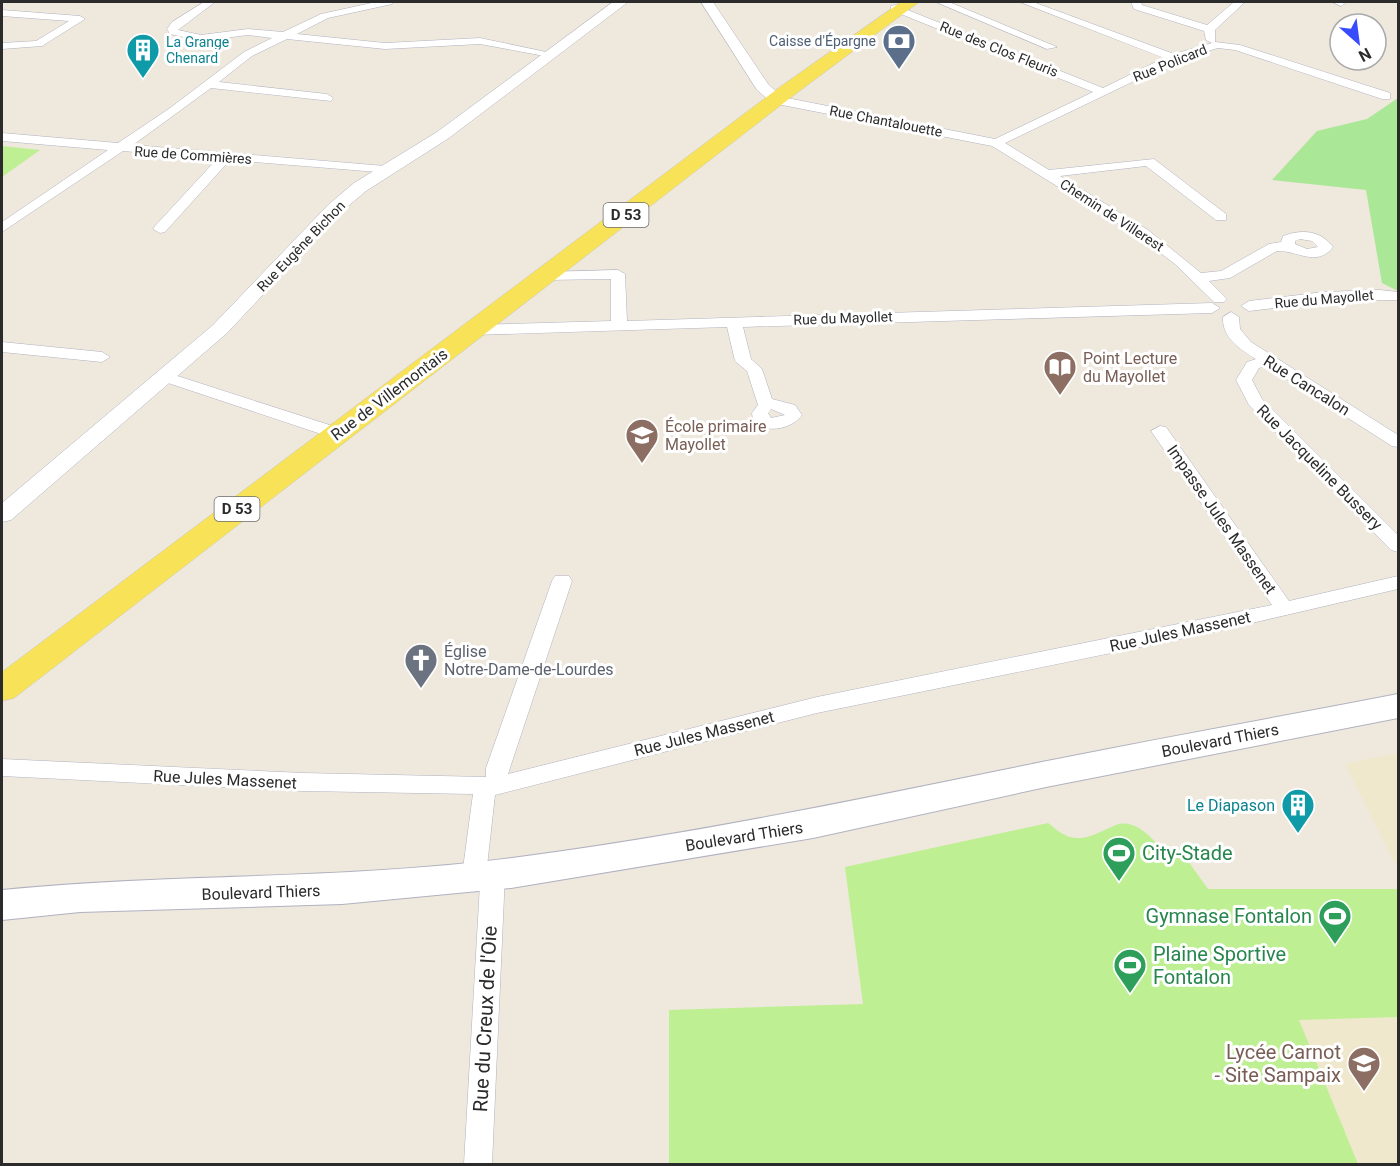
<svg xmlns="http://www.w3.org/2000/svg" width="1400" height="1166" font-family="Roboto,sans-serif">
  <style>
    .education { fill: #f0e8cc }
    .green { fill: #aae797 }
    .pitch { fill: #beef92 }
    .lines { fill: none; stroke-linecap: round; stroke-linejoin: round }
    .minor-casing { stroke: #b1b2c0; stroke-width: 1 }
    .tertiary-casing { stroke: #b1b2c0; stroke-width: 1 }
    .secondary-casing { stroke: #b1b2c0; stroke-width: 2 }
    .primary-casing { stroke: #c8c8c8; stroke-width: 1 }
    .minor { fill: #fff; fill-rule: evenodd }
    .tertiary { fill: #fff; fill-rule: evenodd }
    .secondary { fill: #fff; fill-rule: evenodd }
    .primary { fill: #f8e358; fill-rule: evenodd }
    .labels { text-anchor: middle; stroke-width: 6; stroke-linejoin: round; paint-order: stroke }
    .far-service-label { font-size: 14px; fill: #4e5e75; stroke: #fff; text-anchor: end }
    .far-culture-label { font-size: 14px; fill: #0d838f; stroke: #fff; text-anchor: start }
    .far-street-label { font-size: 14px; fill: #2b2b2b; stroke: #fff }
    .shield { fill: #fff; stroke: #6b6b6b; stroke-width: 1.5 }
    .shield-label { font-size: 15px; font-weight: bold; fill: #2b2b2b }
    .education-label { font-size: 16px; fill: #785e54; stroke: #fff; text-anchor: start }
    .street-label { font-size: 16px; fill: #2b2b2b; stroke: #fff }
    .worship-label { font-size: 16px; fill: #5b616d; stroke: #fff; text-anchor: start }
    .culture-label { font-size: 16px; fill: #0d838f; stroke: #fff; text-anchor: end }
    .near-leisure-label { font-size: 20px; fill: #27864d; stroke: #fff; text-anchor: start }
    .near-street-label { font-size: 20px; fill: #2b2b2b; stroke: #fff }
    .near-education-label { font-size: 20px; fill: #785e54; stroke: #fff; text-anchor: end }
  </style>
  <rect width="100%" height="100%" fill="#eee8dd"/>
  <!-- education -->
  <g class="education">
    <polygon points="1398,753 1398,870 1345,764"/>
    <polygon points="1398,1017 1398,1164 1358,1164 1299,1020"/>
  </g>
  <!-- green -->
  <polygon class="green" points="1398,98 1398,291 1382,283 1366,190 1272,180 1317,131 1367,119"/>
  <!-- pitch -->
  <g class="pitch">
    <polygon points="2,146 40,150 2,177"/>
    <path d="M1048,823C1056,829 1065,838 1076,838C1090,839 1103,830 1116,825C1136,817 1158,843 1167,858L1183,854L1208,889H1398V1017L1299,1020L1358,1164H669V1010L863,1004L845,867Z"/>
  </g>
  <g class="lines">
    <defs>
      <g id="minor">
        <polygon points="204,2 215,2 178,30 201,35 248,29 283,32 321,14 376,2 393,2 392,4 328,18 297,34 385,43 480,38 556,54 550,57 480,44 385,49 287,39 252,56 219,82 327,94 333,98 331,101 211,88 133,145 385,166 391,170 390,173 230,160 165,232 160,233 153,229 155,226 217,159 123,151 2,232 2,222 108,150 2,141 2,133 118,143 170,108 244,52 272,38 248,35 201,41 170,34 167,29 172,22"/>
        <polygon points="936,2 949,2 1057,47 1047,49"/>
        <path d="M1020,2H1033L1174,54L1212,43L1206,40L1204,31L1134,9L1131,2H1141L1142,5L1207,25L1234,2H1245L1215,30V42L1240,45L1390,93V99H1382L1235,50L1218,48L1178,60L1005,143L1049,170L1154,159L1226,214V220H1216L1146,166L1060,176L1148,230L1201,273L1221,271L1269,244L1281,242L1283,236C1302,229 1320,230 1333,247C1317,268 1297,250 1277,251L1230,278L1209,281L1227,299L1224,302H1214L1175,264L1138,236L992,146L777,104L771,100L777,96L995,139L1093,92L891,10V6L895,5L1103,88L1164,58ZM1300,239L1312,241L1318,247L1307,249L1295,244V241Z"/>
        <polygon points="1332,2 1345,2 1346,3 1341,6"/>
        <polygon points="2,10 80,16 85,19 42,46 2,49 2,43 36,41 69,21 2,16"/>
        <path d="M618,270L625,274L627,321L1212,303L1220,308L1212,313L743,327L751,359L762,369L772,399L795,405L802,415C792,429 765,435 753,420L752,413L758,405L747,371L735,361L727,327L474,335L466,330L474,325L611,321V279L545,280L538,276L545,272ZM771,409L785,415L771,418L768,413Z"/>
        <polygon points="1380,290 1398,292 1398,300 1343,300 1249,311 1241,306 1249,301 1324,292"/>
        <path d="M1231,312L1239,317L1240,329L1251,342L1398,435V447L1392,446L1266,366L1259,368L1252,380L1262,399L1398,535V552L1391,550L1249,405L1236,380L1247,362L1256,359C1240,349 1222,338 1223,317Z"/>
        <polygon points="2,342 102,352 110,357 102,362 2,352"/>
        <polygon points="165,372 342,429 345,433 336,438 330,437 159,380 157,377 159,374"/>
        <polygon points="1160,426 1166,427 1289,601 1398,576 1398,589 1209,633 817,713 495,795 487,866 493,864 502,867 505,874 492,1164 464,1164 480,884 474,886 465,883 462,876 473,794 303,791 2,776 2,759 303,773 486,777 486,768 552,581 555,576 569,576 572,581 508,774 817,697 1272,605 1151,431"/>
      </g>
      <g id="tertiary">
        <polygon points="613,2 628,2 449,138 366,191 340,213 227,333 11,520 2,522 2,503 213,325 328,205 354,183 437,132"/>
        <polygon points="701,2 713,2 768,84 785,100 782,103 772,103 757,90"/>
      </g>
      <path id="secondary" d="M1398,694V718L1046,787L813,838L511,888L342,904L80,912L2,920V890C172,873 342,880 512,858C690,835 866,798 1042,762C1161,738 1280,717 1398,694Z"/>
      <polygon id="primary" points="901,2 919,2 794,95 14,698 2,701 2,672 780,87"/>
    </defs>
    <!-- minor casing -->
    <use href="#minor" class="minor-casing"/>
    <!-- tertiary casing -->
    <use href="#tertiary" class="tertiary-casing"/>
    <!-- secondary casing -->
    <use href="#secondary" class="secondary-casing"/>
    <!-- primary casing -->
    <use href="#primary" class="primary-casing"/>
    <!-- minor -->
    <use href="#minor" class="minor"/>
    <!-- tertiary -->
    <use href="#tertiary" class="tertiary"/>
    <!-- secondary -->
    <use href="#secondary" class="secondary"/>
    <!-- primary -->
    <use href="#primary" class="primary"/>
  </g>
  <!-- icons -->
  <defs>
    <symbol id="bank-pin" viewBox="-11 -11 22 30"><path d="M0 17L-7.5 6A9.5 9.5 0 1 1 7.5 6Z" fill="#5c6f8a" stroke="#fff"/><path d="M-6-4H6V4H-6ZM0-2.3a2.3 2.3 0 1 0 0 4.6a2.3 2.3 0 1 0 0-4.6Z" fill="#fff"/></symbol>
    <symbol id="building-pin" viewBox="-11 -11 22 30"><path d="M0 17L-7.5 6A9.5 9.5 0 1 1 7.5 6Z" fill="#0f9aa8" stroke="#fff"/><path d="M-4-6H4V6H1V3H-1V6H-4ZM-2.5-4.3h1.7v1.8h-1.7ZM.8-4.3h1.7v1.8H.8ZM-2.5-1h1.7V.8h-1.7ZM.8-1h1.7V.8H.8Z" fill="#fff"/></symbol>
    <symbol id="library-pin" viewBox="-11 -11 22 30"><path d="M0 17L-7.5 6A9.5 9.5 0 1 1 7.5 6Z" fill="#8d6e63" stroke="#fff"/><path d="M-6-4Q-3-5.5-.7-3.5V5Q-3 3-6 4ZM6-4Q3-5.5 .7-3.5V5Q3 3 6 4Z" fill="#fff"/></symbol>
    <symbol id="school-pin" viewBox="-11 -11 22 30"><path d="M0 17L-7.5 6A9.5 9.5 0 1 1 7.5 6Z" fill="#8d6e63" stroke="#fff"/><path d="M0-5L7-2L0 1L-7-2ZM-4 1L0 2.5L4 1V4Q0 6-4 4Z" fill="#fff"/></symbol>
    <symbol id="church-pin" viewBox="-11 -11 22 30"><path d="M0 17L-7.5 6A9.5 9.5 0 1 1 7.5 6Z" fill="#6b7280" stroke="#fff"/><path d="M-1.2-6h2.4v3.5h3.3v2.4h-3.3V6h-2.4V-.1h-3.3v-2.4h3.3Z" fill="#fff"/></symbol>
    <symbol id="stadium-pin" viewBox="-11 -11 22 30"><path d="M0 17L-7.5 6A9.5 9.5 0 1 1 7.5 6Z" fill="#2e9e5b" stroke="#fff"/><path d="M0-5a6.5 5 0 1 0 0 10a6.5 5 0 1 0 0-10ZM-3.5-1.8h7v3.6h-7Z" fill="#fff"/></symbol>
  </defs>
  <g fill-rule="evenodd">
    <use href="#bank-pin" x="880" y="22" width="38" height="52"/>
    <use href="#building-pin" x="124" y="31" width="38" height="52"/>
    <use href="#library-pin" x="1041" y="348" width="38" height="52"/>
    <use href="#school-pin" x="623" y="416" width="38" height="52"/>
    <use href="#church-pin" x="402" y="641" width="38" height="52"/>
    <use href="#building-pin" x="1279" y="786" width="38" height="52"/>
    <use href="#stadium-pin" x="1100" y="834" width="38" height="52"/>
    <use href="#stadium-pin" x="1316" y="897" width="38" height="52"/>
    <use href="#stadium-pin" x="1111" y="946" width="38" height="52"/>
    <use href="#school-pin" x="1345" y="1044" width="38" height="52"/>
  </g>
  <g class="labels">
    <!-- far-service labels -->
    <g class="far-service-label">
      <text x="876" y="46">Caisse d'Épargne</text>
    </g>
    <!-- far-culture labels -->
    <g class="far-culture-label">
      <text x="166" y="47">La Grange<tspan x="166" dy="16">Chenard</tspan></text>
    </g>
    <!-- far-street labels -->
    <g class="far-street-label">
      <text transform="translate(999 49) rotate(22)" y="5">Rue des Clos Fleuris</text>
      <text transform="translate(1170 63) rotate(-22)" y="5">Rue Policard</text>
      <text transform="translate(886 121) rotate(11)" y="5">Rue Chantalouette</text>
      <text transform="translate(193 155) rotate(4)" y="5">Rue de Commières</text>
      <text transform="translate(1112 215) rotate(33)" y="5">Chemin de Villerest</text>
      <text transform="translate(301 246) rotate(-46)" y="5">Rue Eugène Bichon</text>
      <text transform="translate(1324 299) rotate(-5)" y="5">Rue du Mayollet</text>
      <text transform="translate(843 318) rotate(-2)" y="5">Rue du Mayollet</text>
    </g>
    <!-- shield labels -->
    <g class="shield">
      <rect x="603.5" y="203" width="45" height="24" rx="4.5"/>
      <rect x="214.5" y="497" width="45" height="24" rx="4.5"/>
    </g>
    <g class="shield-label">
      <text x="626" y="220">D 53</text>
      <text x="237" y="514">D 53</text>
    </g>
    <!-- education labels -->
    <g class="education-label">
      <text x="1083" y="364">Point Lecture<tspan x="1083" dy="18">du Mayollet</tspan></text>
      <text x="665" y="432">École primaire<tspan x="665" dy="18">Mayollet</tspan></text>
    </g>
    <!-- street labels -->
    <g class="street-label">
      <text transform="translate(1307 385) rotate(32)" y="6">Rue Cancalon</text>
      <text transform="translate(389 394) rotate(-37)" y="6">Rue de Villemontais</text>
      <text transform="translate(1320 467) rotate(45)" y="6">Rue Jacqueline Bussery</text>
      <text transform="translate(1222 519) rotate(55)" y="6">Impasse Jules Massenet</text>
      <text transform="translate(1180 631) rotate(-12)" y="6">Rue Jules Massenet</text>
      <text transform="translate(704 733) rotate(-14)" y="6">Rue Jules Massenet</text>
      <text transform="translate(1220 740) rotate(-11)" y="6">Boulevard Thiers</text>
      <text transform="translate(225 779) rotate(3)" y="6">Rue Jules Massenet</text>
      <text transform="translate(744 836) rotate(-9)" y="6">Boulevard Thiers</text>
      <text transform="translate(261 892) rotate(-2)" y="6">Boulevard Thiers</text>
    </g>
    <!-- worship labels -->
    <g class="worship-label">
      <text x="444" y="657">Église<tspan x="444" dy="18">Notre-Dame-de-Lourdes</tspan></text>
    </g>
    <!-- culture labels -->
    <g class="culture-label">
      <text x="1275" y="811">Le Diapason</text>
    </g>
    <!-- near-leisure labels -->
    <g class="near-leisure-label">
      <text x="1142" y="860">City-Stade</text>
      <text x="1312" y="923" text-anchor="end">Gymnase Fontalon</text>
      <text x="1153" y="961">Plaine Sportive<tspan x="1153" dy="23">Fontalon</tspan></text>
    </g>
    <!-- near-street labels -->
    <g class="near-street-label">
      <text transform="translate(485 1019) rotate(-87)" y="7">Rue du Creux de l'Oie</text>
    </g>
    <!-- near-education labels -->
    <g class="near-education-label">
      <text x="1341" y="1059">Lycée Carnot<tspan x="1341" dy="23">- Site Sampaix</tspan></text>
    </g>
  </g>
  <!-- border -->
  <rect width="1400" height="1166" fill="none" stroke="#2b2b2b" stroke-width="6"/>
  <!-- north arrow -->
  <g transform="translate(1358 42) rotate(152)"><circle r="28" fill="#ffffff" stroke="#aaaaaa" stroke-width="1.5"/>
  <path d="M0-4.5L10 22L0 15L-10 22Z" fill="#394bff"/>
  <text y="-9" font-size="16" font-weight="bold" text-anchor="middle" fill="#2b2b2b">N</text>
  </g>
</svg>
